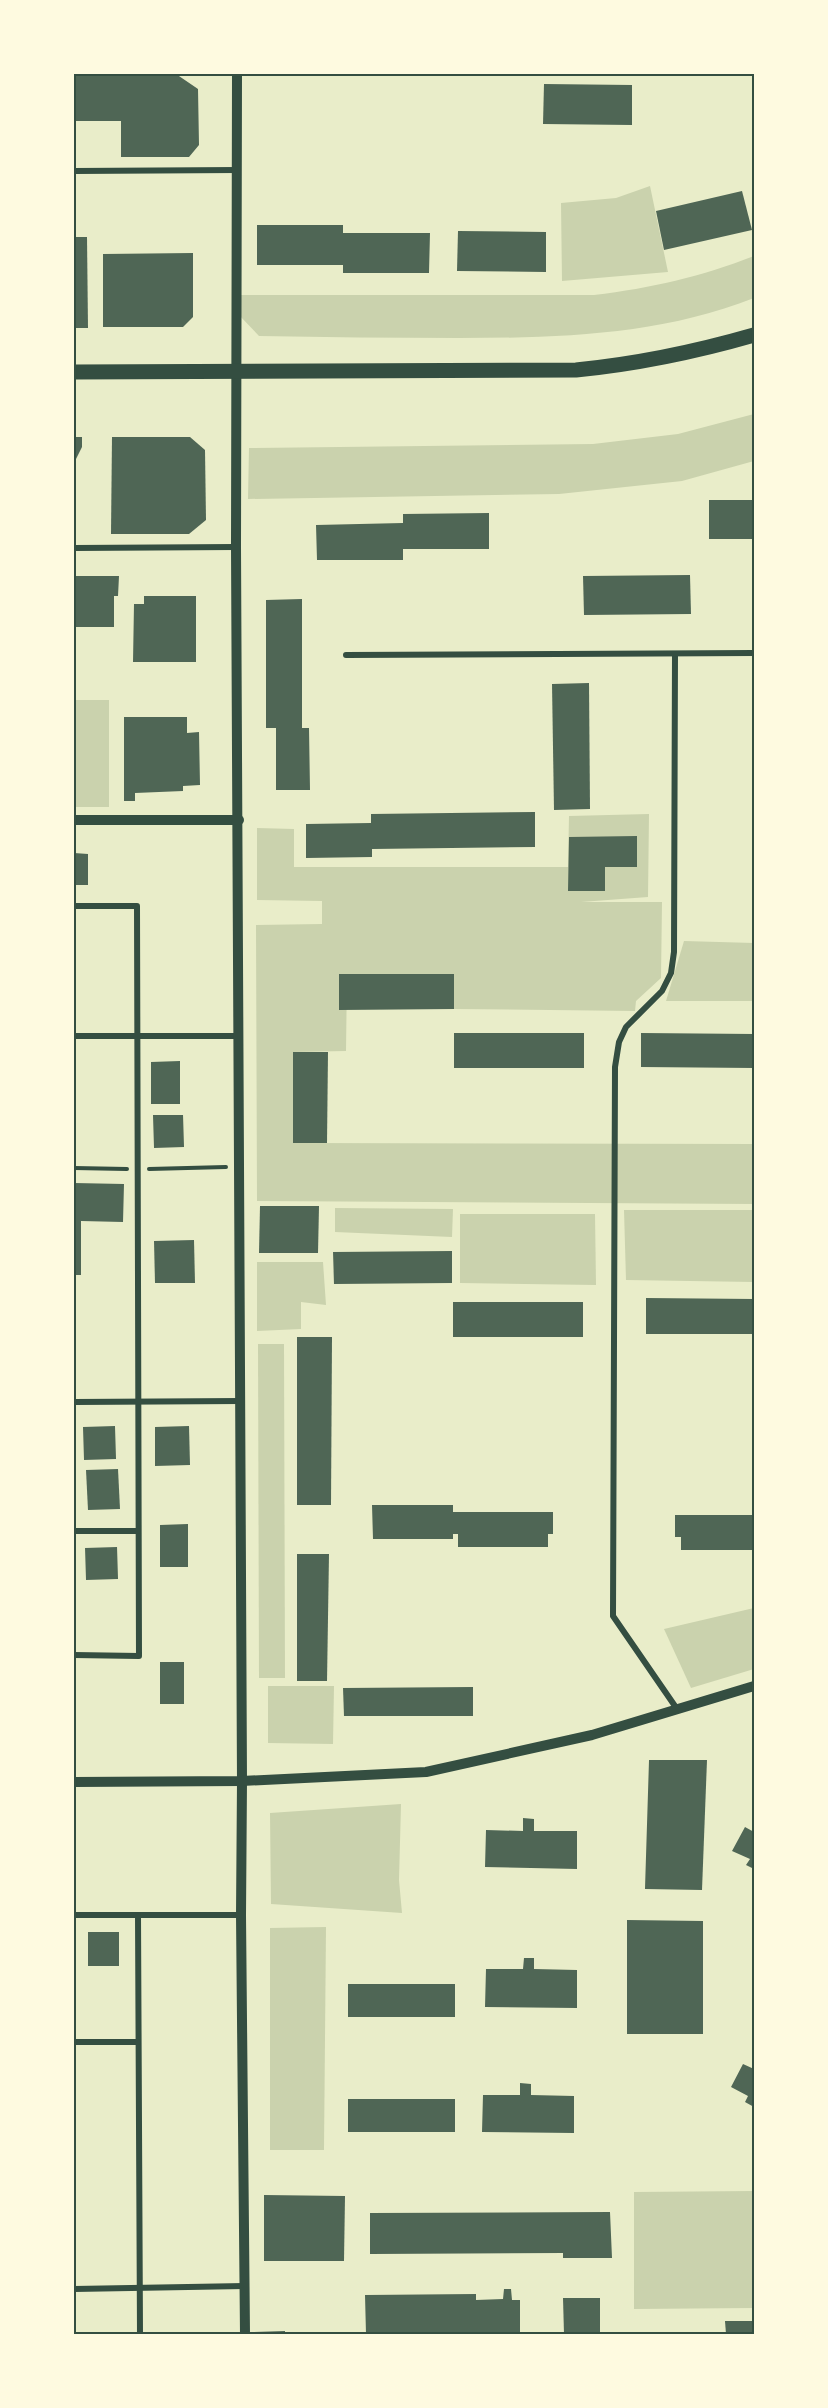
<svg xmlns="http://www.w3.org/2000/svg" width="828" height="2408" font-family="Bitter,serif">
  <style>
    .green { fill: #cad2ad }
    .building { fill: #4f6655 }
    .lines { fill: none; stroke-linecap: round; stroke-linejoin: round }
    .path { stroke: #344e41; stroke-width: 4 }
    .minor { stroke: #344e41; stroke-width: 6 }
    .tertiary { stroke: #344e41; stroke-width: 10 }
    .primary { stroke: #344e41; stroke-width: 15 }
    .neatline { fill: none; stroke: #344e41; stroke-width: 2 }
  </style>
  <rect width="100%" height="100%" fill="#e9edc9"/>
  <!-- green -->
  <g class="green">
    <polygon points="650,186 668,272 562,281 561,203 616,198"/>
    <path d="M754,256V298C660,335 560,338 459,338C392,338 326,337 259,336L239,315L241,295H594C652,288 700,277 754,256Z"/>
    <polygon points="754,414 754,461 682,481 559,494 248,499 249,448 593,444 678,434"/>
    <rect x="74" y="700" width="35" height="107"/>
    <polygon points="649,814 648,897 581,902 662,902 661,978 636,1001 635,1011 454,1009 454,974 347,974 346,1051 293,1052 293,1143 754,1144 754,1204 257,1201 256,925 322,924 322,901 257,900 257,828 294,829 294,867 568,867 569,816"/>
    <polygon points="684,941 754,943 754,1001 666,1001"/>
    <polygon points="335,1208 453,1209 452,1237 335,1232"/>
    <polygon points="624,1210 754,1210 754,1282 626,1280"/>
    <polygon points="460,1214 595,1214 596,1285 460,1283"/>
    <polygon points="257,1262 323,1262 326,1305 301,1302 301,1329 257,1331"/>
    <polygon points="258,1344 284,1344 285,1678 259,1678"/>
    <polygon points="754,1608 754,1669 691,1688 664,1629"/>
    <polygon points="268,1686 334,1686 333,1744 268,1743"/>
    <polygon points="401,1804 399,1880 402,1913 271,1904 270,1813"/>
    <polygon points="326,1927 324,2150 270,2150 270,1928"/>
    <polygon points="754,2191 754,2308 634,2309 634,2192"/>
  </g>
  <!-- building -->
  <g class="building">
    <polygon points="74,74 176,74 198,89 199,145 189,157 121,157 121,121 74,121"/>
    <polygon points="544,84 632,85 632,125 543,124"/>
    <polygon points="742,191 752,230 664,250 656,211"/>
    <polygon points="257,225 343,225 343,233 430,233 429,273 343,273 343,265 257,265"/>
    <polygon points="458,231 546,232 546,272 457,271"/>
    <polygon points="74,237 87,237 88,328 74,328"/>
    <polygon points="193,253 193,317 183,327 103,327 103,254"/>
    <polygon points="74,437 82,437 82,447 74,463"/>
    <polygon points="112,437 190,437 205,450 206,520 189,534 111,534"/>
    <rect x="74" y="497" width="2" height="38"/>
    <rect x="709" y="500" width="45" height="39"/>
    <polygon points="489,513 489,549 403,549 403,560 317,560 316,525 403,523 403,514"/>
    <polygon points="690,575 691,614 584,615 583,576"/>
    <polygon points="75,576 119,576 118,596 114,596 114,627 74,627"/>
    <polygon points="144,596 196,596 196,662 133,662 134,604 144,604"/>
    <polygon points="302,599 302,728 309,728 310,790 276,790 276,728 266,728 266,600"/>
    <polygon points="589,683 590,809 554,810 552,684"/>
    <polygon points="124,717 187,717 187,733 199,732 200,785 183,786 183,791 135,793 135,801 124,801"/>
    <polygon points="535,812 535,847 372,849 372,857 306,858 306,824 371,823 371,814"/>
    <polygon points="637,836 637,867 605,867 605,891 568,891 569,837"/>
    <polygon points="74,853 88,854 88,885 74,885"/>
    <polygon points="339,974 454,974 454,1009 339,1010"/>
    <rect x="454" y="1033" width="130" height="35"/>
    <polygon points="641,1033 754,1034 754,1068 641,1067"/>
    <polygon points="293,1052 328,1052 327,1143 293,1143"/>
    <polygon points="180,1061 180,1104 151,1104 151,1062"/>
    <polygon points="153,1115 183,1115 184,1147 154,1148"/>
    <polygon points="74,1183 124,1184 123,1222 81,1221 81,1275 74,1275"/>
    <polygon points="260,1206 319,1206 318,1253 259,1253"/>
    <polygon points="194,1240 195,1283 155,1283 154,1241"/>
    <polygon points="452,1251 452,1283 334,1284 333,1252"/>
    <polygon points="646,1298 754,1299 754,1334 646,1334"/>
    <rect x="453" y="1302" width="130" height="35"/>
    <polygon points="297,1337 332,1337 331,1505 297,1505"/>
    <polygon points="115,1426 116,1459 84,1460 83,1427"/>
    <polygon points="189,1426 190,1465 155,1466 155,1427"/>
    <polygon points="118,1469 120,1509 88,1510 86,1470"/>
    <polygon points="372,1505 453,1505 453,1512 553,1512 553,1534 548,1534 548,1547 458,1547 458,1534 453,1534 453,1539 373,1539"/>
    <polygon points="675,1515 754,1515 754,1550 681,1550 681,1537 675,1537"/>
    <polygon points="188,1524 188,1567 160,1567 160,1525"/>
    <polygon points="117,1547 118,1579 86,1580 85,1548"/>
    <polygon points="297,1554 329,1554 327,1681 297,1681"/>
    <rect x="160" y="1662" width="24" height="42"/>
    <polygon points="473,1687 473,1716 344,1716 343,1688"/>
    <polygon points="649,1760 707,1760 702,1890 645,1889"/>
    <polygon points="523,1818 534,1819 534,1831 577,1831 577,1869 485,1867 486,1830 523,1831"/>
    <polygon points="745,1827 754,1832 754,1869 746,1865 750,1859 732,1851"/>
    <polygon points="627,1920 703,1921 703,2034 627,2034"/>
    <rect x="88" y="1932" width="31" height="34"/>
    <polygon points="524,1958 534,1958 534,1969 577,1970 577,2008 485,2007 486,1969 523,1969"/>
    <rect x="348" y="1984" width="107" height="33"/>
    <polygon points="743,2064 754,2069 754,2107 745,2102 748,2096 731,2087"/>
    <polygon points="520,2083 531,2084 531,2095 574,2096 574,2133 482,2132 483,2095 520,2095"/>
    <rect x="348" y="2099" width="107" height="33"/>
    <polygon points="264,2195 345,2196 344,2261 264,2261"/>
    <polygon points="610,2212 612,2258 563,2258 563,2253 370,2254 370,2213"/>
    <polygon points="504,2289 511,2289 512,2300 520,2300 520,2334 366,2334 365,2295 476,2294 476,2300 503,2299"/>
    <polygon points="563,2298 600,2298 600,2334 564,2334"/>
    <polygon points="725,2321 754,2321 754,2334 726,2334"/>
    <polygon points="285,2331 285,2334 254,2334 254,2332"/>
    <rect x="313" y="2332" width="39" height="2"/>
  </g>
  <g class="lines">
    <!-- path -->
    <g class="path">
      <polyline points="74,1168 127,1169"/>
      <polyline points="149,1169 226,1167"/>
    </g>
    <!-- minor -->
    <g class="minor">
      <polyline points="74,171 238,170"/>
      <polyline points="74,548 236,547"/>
      <polyline points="675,654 674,952 671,973 662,991 626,1027 619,1042 615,1067 613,1616 677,1709"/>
      <polyline points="346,655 754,653"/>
      <polyline points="74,906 137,906 139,1656 74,1655"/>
      <polyline points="74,1036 239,1036"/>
      <polyline points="74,1402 241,1401"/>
      <polyline points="74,1531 138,1531"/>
      <polyline points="74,1915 241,1915"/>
      <polyline points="138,1915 140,2334"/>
      <polyline points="74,2042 138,2042"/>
      <polyline points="74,2289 245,2286"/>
    </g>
    <!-- tertiary -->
    <g class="tertiary">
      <polyline points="237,74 236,547 242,1781 241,1915 245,2334"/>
      <polyline points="74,820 239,820"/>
      <polyline points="74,1782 242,1781 426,1772 592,1735 754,1686"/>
    </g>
    <!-- primary -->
    <path class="primary" d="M74,372L576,370C637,364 695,352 754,335"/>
  </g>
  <!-- border -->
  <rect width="828" height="2408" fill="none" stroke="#fefae0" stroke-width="150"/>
  <rect x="75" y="75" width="678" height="2258" class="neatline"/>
</svg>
